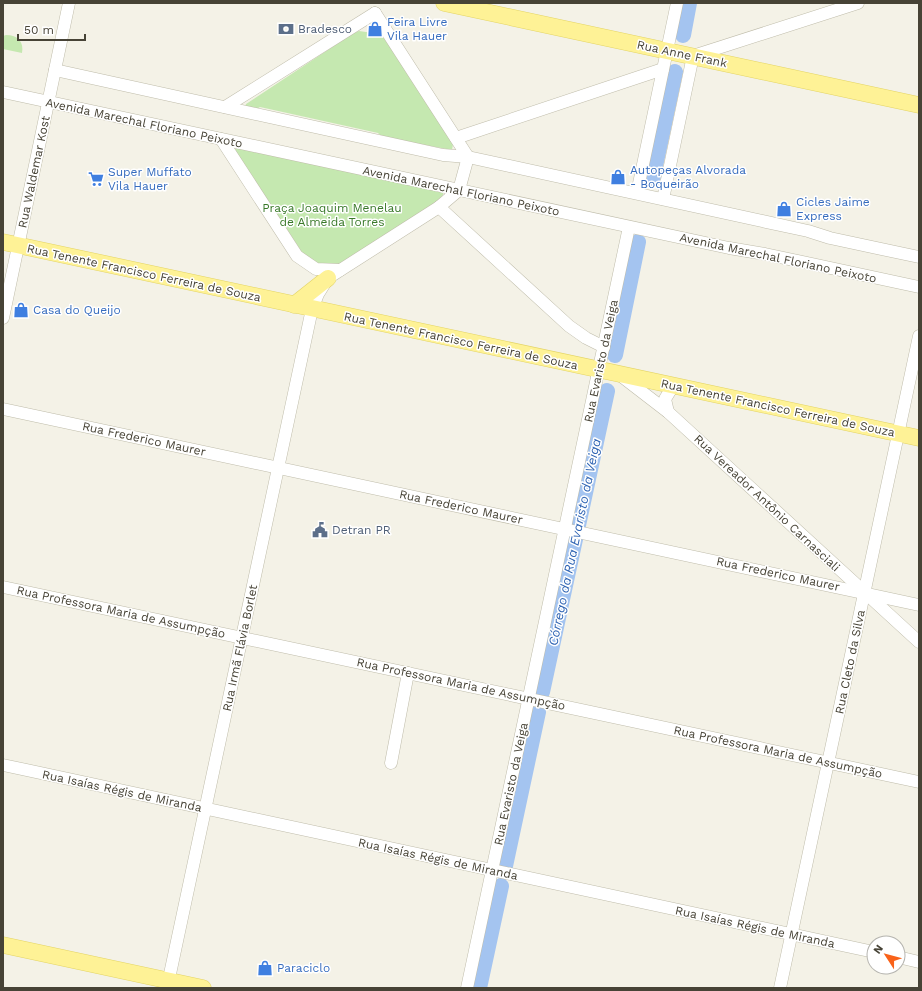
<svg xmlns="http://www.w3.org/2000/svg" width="922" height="991" font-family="'Work Sans',sans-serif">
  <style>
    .green { fill: #c5e8b0 }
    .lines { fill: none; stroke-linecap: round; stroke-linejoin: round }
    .river { stroke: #a4c4f0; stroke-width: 16 }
    .minor-casing { stroke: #bfbcaa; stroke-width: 13 }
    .major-casing { stroke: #e3d466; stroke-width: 17 }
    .minor { stroke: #fff; stroke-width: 12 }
    .major { stroke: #fef296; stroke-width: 16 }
    .labels { text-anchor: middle; stroke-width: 3; stroke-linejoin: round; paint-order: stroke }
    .shop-label { font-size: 12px; fill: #366cbe; stroke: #fff; text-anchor: start }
    .service-label { font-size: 12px; fill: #4e5e75; stroke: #fff; text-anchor: start }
    .street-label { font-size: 12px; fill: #474336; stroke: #fff }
    .park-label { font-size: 12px; fill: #397929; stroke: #fff }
    .water-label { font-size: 13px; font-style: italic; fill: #2f64b3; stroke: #fff }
  </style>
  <rect width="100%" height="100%" fill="#f4f2e7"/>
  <!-- green -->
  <g class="green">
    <polygon points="359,31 373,33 384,38 453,144 452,150 382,137 378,133 260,107 255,110 245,107 246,104 352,34"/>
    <path d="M6,35C18,35 24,42 22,53L3,49V36Z"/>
    <polygon points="237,147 443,192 443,195 436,203 335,268 307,260 235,150"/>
  </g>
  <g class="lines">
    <!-- river -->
    <g class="river">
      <polyline points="683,35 689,3"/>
      <polyline points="652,180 675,72"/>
      <polyline points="615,355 638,242"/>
      <polyline points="542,692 607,391"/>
      <polyline points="505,866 538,712"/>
      <polyline points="479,988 501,886"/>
    </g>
    <defs>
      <g id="minor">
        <polyline points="55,70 443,155 468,157 808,231 830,238 919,257"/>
        <polyline points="3,92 729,248 765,254 919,287"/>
        <polyline points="225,107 375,13"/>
        <polyline points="456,138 663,69"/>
        <polyline points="221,139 297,256 316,269 340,270"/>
        <polyline points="637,193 677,3"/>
        <polyline points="663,199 693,56 858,3"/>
        <polyline points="439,207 569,326 586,338 604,347"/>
        <polyline points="3,318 69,3"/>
        <polyline points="620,375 668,412 919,642"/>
        <polyline points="3,409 919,605"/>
        <polyline points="668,412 665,399 673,386"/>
        <polyline points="3,587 919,782"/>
        <polyline points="391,763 408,673"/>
        <polyline points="3,765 874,952"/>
        <polyline points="898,957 919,962"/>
        <polyline points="167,988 312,309 318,294 328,278 439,207 459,190 468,157 375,13"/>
        <polyline points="467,988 629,227"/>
        <polyline points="780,988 919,336"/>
      </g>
      <g id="major">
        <polyline points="444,3 919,105"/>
        <polyline points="3,242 919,438"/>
        <polyline points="294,305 328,278"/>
        <polyline points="3,945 203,988"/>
      </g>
    </defs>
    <!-- minor casing -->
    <use href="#minor" class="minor-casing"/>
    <!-- major casing -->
    <use href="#major" class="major-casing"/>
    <!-- minor -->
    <use href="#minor" class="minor"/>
    <!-- major -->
    <use href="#major" class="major"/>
  </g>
  <!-- icons -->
  <defs>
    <symbol id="bank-bare" viewBox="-9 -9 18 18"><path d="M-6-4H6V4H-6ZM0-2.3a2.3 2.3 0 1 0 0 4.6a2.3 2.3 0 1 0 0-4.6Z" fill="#5c6f8a" stroke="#fff" stroke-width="2.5" paint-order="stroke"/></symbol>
    <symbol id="shop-bare" viewBox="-9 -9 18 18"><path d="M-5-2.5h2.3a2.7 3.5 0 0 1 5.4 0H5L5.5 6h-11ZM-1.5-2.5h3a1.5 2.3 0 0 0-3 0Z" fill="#3f7fe0" stroke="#fff" stroke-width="2.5" paint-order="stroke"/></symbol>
    <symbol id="supermarket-bare" viewBox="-9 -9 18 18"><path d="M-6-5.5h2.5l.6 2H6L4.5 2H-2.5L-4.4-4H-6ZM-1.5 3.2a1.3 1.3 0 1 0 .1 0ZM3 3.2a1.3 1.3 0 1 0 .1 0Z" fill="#3f7fe0" stroke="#fff" stroke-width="2.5" paint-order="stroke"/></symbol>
    <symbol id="civic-bare" viewBox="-9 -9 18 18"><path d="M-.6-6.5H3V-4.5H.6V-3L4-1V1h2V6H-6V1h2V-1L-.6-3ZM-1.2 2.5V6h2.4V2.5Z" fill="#5c6f8a" stroke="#fff" stroke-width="2.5" paint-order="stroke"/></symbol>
  </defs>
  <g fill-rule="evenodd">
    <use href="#bank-bare" x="275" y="18" width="22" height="22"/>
    <use href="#shop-bare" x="364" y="18" width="22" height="22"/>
    <use href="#shop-bare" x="607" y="166" width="22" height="22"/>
    <use href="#supermarket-bare" x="85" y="168" width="22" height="22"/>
    <use href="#shop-bare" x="773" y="198" width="22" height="22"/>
    <use href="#shop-bare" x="10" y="299" width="22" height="22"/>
    <use href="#civic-bare" x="309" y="519" width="22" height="22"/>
    <use href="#shop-bare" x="254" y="957" width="22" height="22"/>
  </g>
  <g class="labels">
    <!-- shop labels -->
    <g class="shop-label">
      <text x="387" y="26">Feira Livre<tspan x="387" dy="14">Vila Hauer</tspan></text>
      <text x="630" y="174">Autopeças Alvorada<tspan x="630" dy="14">- Boqueirão</tspan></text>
      <text x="108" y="176">Super Muffato<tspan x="108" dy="14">Vila Hauer</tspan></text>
      <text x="796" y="206">Cicles Jaime<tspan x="796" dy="14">Express</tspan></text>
      <text x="33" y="314">Casa do Queijo</text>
      <text x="277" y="972">Paraciclo</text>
    </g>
    <!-- service labels -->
    <g class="service-label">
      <text x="298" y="33">Bradesco</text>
      <text x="332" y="534">Detran PR</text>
    </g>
    <!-- street labels -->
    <g class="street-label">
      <text transform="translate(682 54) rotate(12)" y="4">Rua Anne Frank</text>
      <text transform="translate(144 123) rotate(12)" y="4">Avenida Marechal Floriano Peixoto</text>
      <text transform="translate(34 172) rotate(-78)" y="4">Rua Waldemar Kost</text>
      <text transform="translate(461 191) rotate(12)" y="4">Avenida Marechal Floriano Peixoto</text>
      <text transform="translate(778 258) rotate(12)" y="4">Avenida Marechal Floriano Peixoto</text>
      <text transform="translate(144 273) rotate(12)" y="4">Rua Tenente Francisco Ferreira de Souza</text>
      <text transform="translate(461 341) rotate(12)" y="4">Rua Tenente Francisco Ferreira de Souza</text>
      <text transform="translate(601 361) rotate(-78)" y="4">Rua Evaristo da Veiga</text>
      <text transform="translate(778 408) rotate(12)" y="4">Rua Tenente Francisco Ferreira de Souza</text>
      <text transform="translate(144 439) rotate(12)" y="4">Rua Frederico Maurer</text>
      <text transform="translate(767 503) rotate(43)" y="4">Rua Vereador Antônio Carnasciali</text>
      <text transform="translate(461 507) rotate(12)" y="4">Rua Frederico Maurer</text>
      <text transform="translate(778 574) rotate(12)" y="4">Rua Frederico Maurer</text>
      <text transform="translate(121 612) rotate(12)" y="4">Rua Professora Maria de Assumpção</text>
      <text transform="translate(240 648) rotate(-78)" y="4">Rua Irmã Flávia Borlet</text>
      <text transform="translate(850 662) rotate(-78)" y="4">Rua Cleto da Silva</text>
      <text transform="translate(461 684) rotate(12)" y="4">Rua Professora Maria de Assumpção</text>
      <text transform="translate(778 752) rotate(12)" y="4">Rua Professora Maria de Assumpção</text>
      <text transform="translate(511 784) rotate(-78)" y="4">Rua Evaristo da Veiga</text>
      <text transform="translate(122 791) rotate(12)" y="4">Rua Isaías Régis de Miranda</text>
      <text transform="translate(438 859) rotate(12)" y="4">Rua Isaías Régis de Miranda</text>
      <text transform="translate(755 927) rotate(12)" y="4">Rua Isaías Régis de Miranda</text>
    </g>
    <!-- park labels -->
    <g class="park-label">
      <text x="332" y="212">Praça Joaquim Menelau<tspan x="332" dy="14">de Almeida Torres</tspan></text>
    </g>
    <!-- water labels -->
    <g class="water-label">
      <text transform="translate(574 542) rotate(-78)" y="5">Córrego da Rua Evaristo da Veiga</text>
    </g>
  </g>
  <!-- border -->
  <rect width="922" height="991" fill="none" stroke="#474336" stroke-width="8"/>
  <!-- north arrow -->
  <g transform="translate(886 955) rotate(306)"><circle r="19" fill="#ffffff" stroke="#b5b4af"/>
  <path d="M0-3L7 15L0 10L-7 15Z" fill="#f96219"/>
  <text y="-6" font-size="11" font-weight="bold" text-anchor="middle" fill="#474336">N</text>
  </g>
  <!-- scale -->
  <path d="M18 34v6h67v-6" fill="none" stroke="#474336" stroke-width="2"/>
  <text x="24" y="34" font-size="12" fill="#474336" stroke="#ffffff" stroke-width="3" paint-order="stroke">50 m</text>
</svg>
